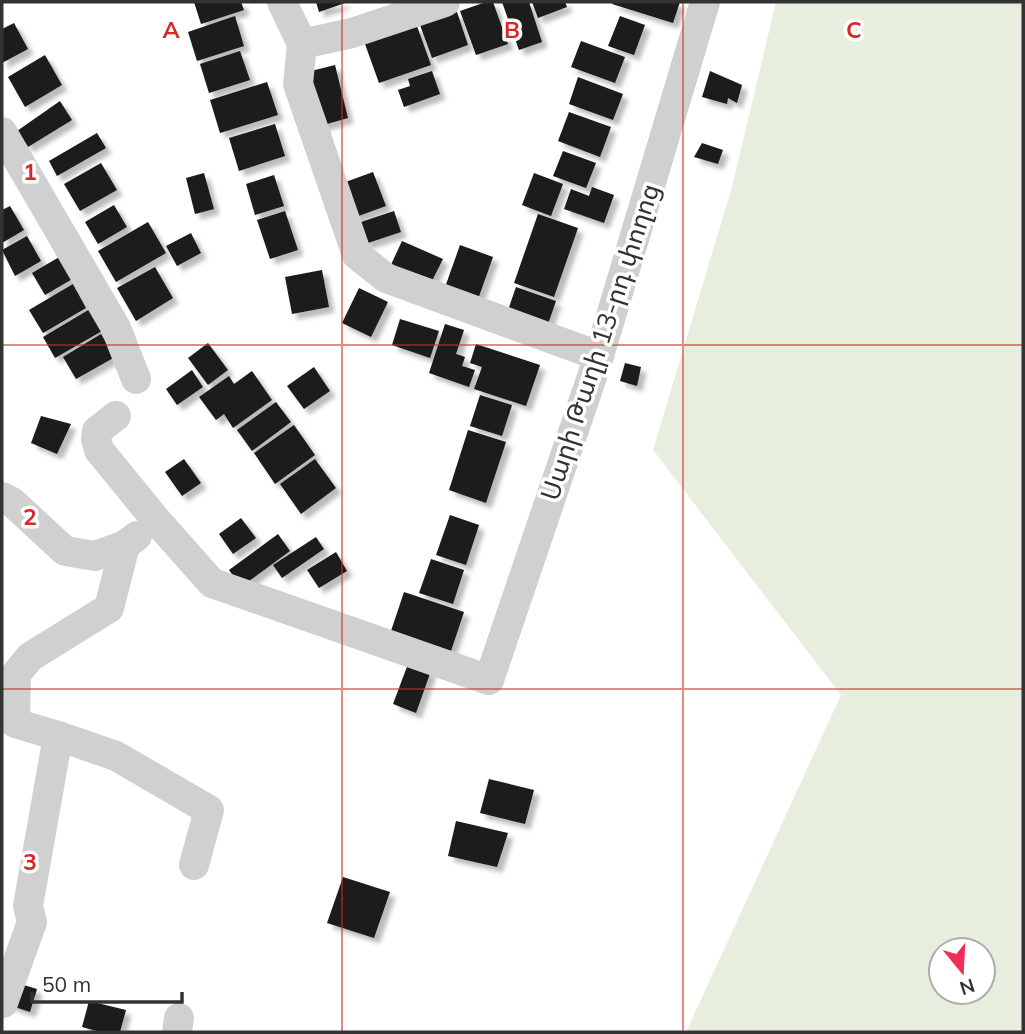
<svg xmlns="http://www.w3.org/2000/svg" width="1025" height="1034" font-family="Mulish,'Noto Sans Armenian',sans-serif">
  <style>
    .green { fill: #e8eede; fill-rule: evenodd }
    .building { fill: #1a1a1a; filter: url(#shadow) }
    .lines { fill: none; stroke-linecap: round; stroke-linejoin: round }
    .minor { stroke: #d0d0d0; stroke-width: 30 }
    .grid { fill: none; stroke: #d62828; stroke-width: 2; stroke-opacity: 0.55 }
    .labels { text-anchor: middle; stroke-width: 7; stroke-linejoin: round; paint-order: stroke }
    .street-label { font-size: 26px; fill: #333; stroke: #fff }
    .grid-label { font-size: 23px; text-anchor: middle; font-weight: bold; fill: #d62828; stroke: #fff; stroke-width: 7; stroke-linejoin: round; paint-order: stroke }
  </style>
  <defs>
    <filter id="shadow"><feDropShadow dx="5.5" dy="5.5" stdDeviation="2" flood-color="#0004"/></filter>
  </defs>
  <rect width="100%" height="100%" fill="#fff"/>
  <!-- green -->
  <path class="green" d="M776,2H1023V1032H686L841,695L653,450L732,187ZM941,950H983V992H941Z"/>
  <!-- building -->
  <g class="building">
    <polygon points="194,2 241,2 244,10 201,24"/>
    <polygon points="316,2 348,2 319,12"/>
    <polygon points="486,2 493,2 508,44 476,55 460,11"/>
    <polygon points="502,2 529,2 542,42 519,50"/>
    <polygon points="532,2 565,2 567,7 538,18"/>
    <polygon points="613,2 680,2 673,23 612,4"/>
    <polygon points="457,12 468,45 432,58 420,25"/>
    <polygon points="235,16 244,46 197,61 188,32"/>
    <polygon points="620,16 645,25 634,55 608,46"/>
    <polygon points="14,23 28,49 2,63 2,29"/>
    <polygon points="417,26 431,65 379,83 365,44"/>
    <polygon points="581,41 625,57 615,83 571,67"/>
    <polygon points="240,51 250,80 209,93 200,64"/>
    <polygon points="45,55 62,85 25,107 8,77"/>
    <polygon points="335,65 348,118 320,126 307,72"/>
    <polygon points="432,71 440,94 404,107 398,90 410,86 408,79"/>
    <polygon points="710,71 742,85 737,103 728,98 727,104 702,97"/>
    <polygon points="578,77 623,94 613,120 569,104"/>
    <polygon points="267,82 278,115 220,133 210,100"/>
    <polygon points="60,101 72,120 28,147 17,131"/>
    <polygon points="569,112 611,127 600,157 558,141"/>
    <polygon points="275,124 285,156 239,171 229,138"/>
    <polygon points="97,133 106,148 57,176 49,161"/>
    <polygon points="702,143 723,150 718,164 694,157"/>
    <polygon points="563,151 596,163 586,188 553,176"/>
    <polygon points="101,163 117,190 80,211 64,184"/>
    <polygon points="373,172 386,206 353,218 340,184"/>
    <polygon points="204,173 214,209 195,214 186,178"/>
    <polygon points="534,173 563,184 551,216 522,205"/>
    <polygon points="274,175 284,206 255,215 246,184"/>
    <polygon points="592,187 614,195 604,223 564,209 571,189 589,196"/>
    <polygon points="114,205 127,227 98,244 85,222"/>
    <polygon points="10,206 24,230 2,243 2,210"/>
    <polygon points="285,211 298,250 270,259 257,220"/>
    <polygon points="394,211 401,232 365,244 358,223"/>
    <polygon points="538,214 578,228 554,297 514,283"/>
    <polygon points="148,222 166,253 116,282 98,251"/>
    <polygon points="191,233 201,253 177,266 166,246"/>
    <polygon points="27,236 41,261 15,276 2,250"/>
    <polygon points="402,241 443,259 429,287 389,269"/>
    <polygon points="460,245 493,257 477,302 444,290"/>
    <polygon points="61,256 74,278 45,295 32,273"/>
    <polygon points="155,267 173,298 136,321 117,288"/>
    <polygon points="322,270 329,307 292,314 285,277"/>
    <polygon points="73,284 86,308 43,333 29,310"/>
    <polygon points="516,287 556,301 546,330 506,316"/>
    <polygon points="359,288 388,302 371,337 342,323"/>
    <polygon points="90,309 102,331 55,358 43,337"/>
    <polygon points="400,319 439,331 430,358 392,345"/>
    <polygon points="445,324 464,330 456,354 465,357 462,366 475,370 469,387 429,373"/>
    <polygon points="101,334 115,357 76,379 63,357"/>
    <polygon points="208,343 228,370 208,385 188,358"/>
    <polygon points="476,344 540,365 526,406 474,389 482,367 470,363"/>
    <polygon points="625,363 641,367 637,386 620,381"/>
    <polygon points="314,367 330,391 304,409 287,386"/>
    <polygon points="192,370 203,387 177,405 166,389"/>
    <polygon points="252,371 272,400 233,428 224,414 216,420 199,397 229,376 234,384"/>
    <polygon points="480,395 512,405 502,436 470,426"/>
    <polygon points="276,402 291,422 252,451 237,430"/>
    <polygon points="41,416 71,424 57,454 31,443"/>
    <polygon points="294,425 315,455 275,484 254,453"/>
    <polygon points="468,430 506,442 486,503 449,490"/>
    <polygon points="184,459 201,483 182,496 165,472"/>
    <polygon points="315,459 336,488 301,514 280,484"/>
    <polygon points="450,515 479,525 466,565 436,555"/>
    <polygon points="241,518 256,538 233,554 219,534"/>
    <polygon points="278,534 290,551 241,587 229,570"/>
    <polygon points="316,537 324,549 282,578 273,565"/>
    <polygon points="336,552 347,571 319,588 307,570"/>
    <polygon points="431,559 464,570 453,604 419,593"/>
    <polygon points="404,592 464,612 451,651 391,631"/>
    <polygon points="408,664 431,671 416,713 393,704"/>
    <polygon points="489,779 534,790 525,824 480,813"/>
    <polygon points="456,821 508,833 497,867 448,856"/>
    <polygon points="343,877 390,892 374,938 327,923"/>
    <polygon points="17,983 37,989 30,1012 9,1005"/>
    <polygon points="89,1001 126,1010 120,1032 100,1032 82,1027"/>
  </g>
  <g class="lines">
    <!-- minor -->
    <g class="minor">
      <polyline points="282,2 302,44 298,84 357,255 386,278 599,356"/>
      <polyline points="302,44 352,33 445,2"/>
      <polyline points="2,132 116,328 136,379"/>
      <polyline points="116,416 97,431 96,439 99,450 156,520 212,583 489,680 599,356 705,2"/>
      <polyline points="2,497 12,502 65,551 95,556 125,545 137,536"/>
      <polyline points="125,545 109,608 30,657 16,674 15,723 58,736 116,756 209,810 194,865"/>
      <polyline points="3,1003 32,922 28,906 58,736"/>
      <polyline points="177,1032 179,1018"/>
    </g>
  </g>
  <!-- grid -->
  <path class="grid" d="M342,2V1032M683,2V1032M2,345H1023M2,689H1023"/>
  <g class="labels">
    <!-- street labels -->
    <g class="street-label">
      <text transform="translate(600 342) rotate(-72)" y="9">Սարի Թաղի 13-րդ փողոց</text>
    </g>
  </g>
  <g class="grid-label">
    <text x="171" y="38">A</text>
    <text x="512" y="38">B</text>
    <text x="854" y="38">C</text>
    <text x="30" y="180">1</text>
    <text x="30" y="525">2</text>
    <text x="30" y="870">3</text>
  </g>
  <!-- border -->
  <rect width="1025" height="1034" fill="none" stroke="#333333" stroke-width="7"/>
  <!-- north arrow -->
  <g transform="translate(962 971) rotate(162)"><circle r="33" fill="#ffffff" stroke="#adadad" stroke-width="2"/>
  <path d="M0-5L12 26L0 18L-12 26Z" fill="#f02f59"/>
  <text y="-10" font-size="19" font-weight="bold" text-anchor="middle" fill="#333333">N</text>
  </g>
  <!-- scale -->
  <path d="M32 992v10h150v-10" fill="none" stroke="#333333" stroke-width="3.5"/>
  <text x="42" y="992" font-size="21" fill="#333333" stroke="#ffffff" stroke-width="5" paint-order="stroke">50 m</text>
</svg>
